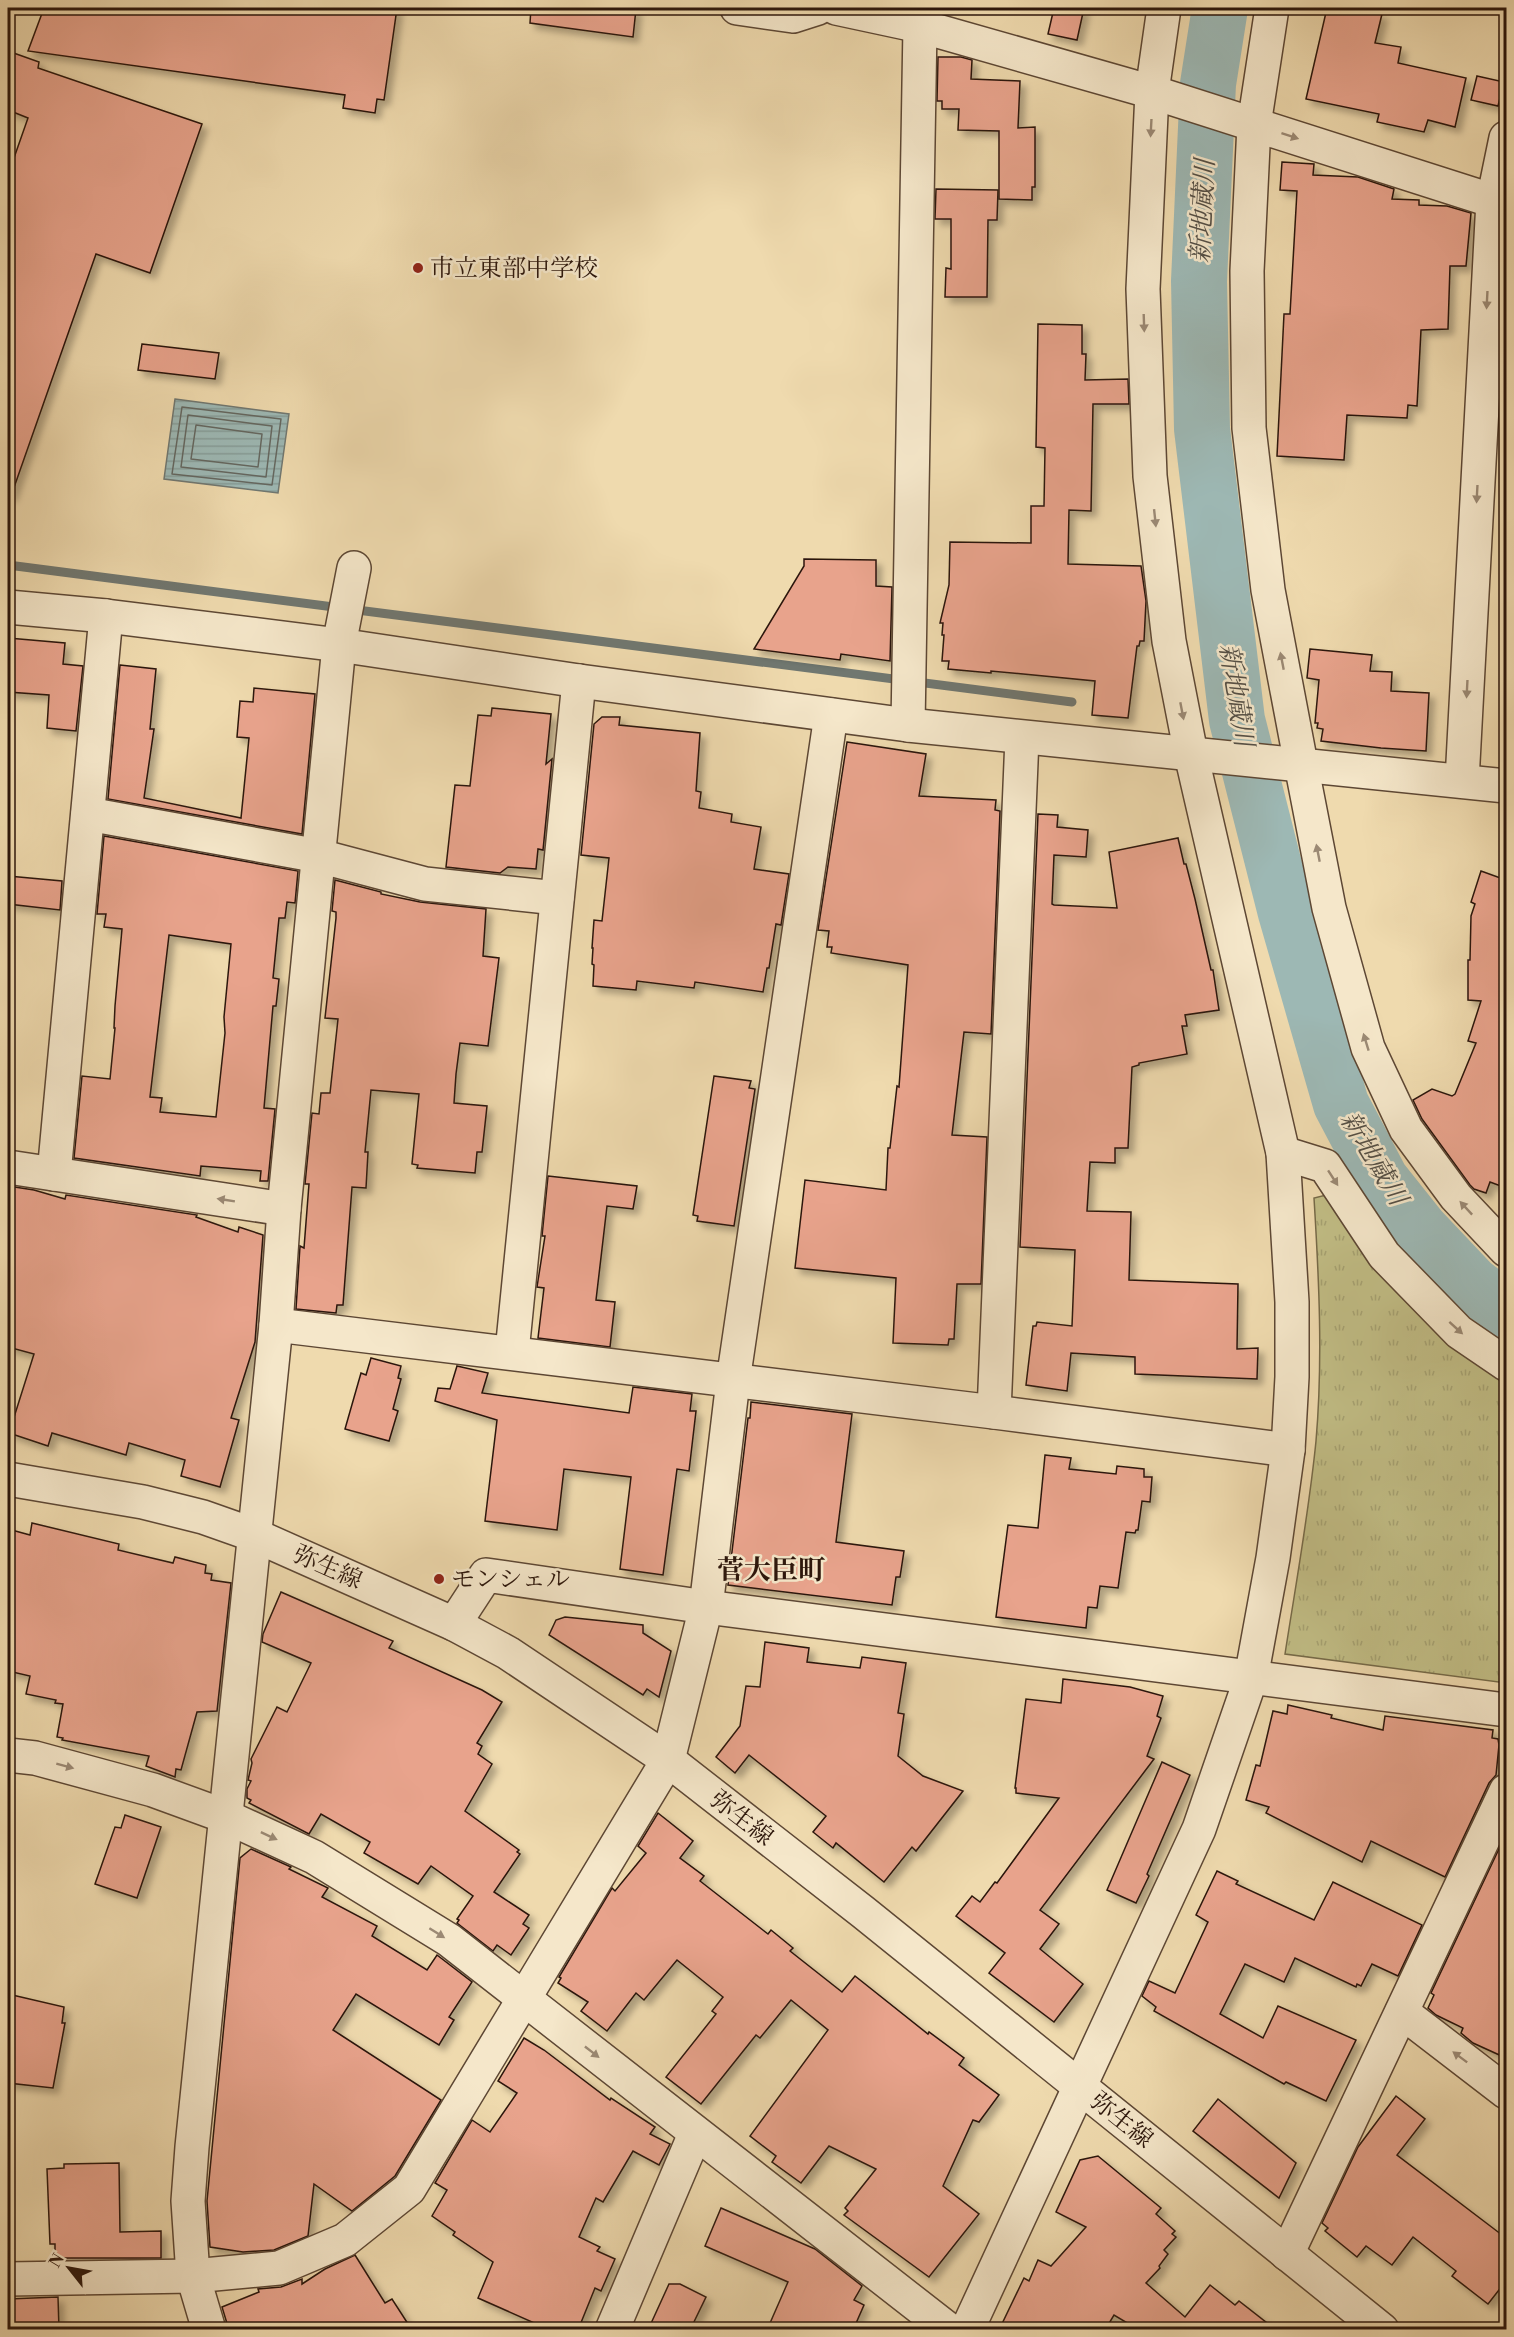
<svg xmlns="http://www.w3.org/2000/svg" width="1514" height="2337" font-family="'Libre Bodoni','Noto Serif JP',serif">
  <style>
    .park { fill: url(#park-tufts); stroke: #766a48; stroke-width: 1.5 }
    .water { fill: url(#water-rules); stroke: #707770; stroke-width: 1.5 }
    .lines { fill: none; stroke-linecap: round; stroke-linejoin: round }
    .shore { stroke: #646760; stroke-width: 1.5 }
    .stream { stroke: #707770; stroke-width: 9 }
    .river { stroke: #9db8b4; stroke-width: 56 }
    .building { fill: #e8a38c; stroke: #2c160b; stroke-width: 1.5; fill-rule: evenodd; filter: url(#shadow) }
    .minor-casing { stroke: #5d4734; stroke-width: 36 }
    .minor { stroke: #f5e7ca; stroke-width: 33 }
    .oneway { fill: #9b8974 }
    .poi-dot { fill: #8f2418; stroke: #f5e7ca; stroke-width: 2 }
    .labels { text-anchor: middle; stroke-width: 5; stroke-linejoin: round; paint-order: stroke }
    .poi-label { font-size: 24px; fill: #2c160b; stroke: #f5e7ca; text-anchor: start }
    .street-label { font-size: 24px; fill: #2c160b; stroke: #f5e7ca }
    .water-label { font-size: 26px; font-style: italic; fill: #544f46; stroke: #f5e7ca }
    .quarter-label { font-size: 27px; font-weight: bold; fill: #2c160b; stroke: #f5e7ca }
  </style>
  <defs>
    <pattern id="park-tufts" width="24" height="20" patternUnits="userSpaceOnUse" patternTransform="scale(1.5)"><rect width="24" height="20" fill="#c1bd85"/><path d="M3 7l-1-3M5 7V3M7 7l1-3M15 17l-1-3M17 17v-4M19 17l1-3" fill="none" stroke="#a6a272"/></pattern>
    <pattern id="water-rules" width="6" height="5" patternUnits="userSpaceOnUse" patternTransform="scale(1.5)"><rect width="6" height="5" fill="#9db8b4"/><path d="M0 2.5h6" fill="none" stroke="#879d99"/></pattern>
    <filter id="shadow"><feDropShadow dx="5.5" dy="5.5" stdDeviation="3" flood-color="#0004"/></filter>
  </defs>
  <rect width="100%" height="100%" fill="#efdaae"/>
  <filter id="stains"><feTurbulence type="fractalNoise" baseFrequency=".00333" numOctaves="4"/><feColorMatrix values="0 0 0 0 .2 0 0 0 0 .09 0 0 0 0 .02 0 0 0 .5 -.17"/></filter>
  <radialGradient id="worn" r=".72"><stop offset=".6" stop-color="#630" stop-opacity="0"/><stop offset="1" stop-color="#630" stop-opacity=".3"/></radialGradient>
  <!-- park -->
  <path class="park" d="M1326,1195L1506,1380V1683L1285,1654C1296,1583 1309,1512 1316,1441C1323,1360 1319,1279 1314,1198Z"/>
  <!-- water -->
  <polygon class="water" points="175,399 289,414 278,493 164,479"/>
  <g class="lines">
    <!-- shore -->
    <g class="shore">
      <polygon points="182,407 281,419 272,485 172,474"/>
      <polygon points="188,415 272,426 266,477 181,467"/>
      <polygon points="196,425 262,434 258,467 191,459"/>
    </g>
    <!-- stream -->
    <polyline class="stream" points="8,565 1072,702"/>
    <!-- river -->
    <polyline class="river" points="1220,8 1208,84 1199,281 1202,429 1237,720 1286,913 1341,1104 1381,1180 1420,1229 1472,1284 1506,1310"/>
  </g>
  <!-- building -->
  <g class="building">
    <polygon points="44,8 397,8 384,100 377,99 375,113 343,108 345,95 28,51"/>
    <polygon points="531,8 621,8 636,9 633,37 530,23"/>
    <polygon points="1054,8 1084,8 1077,40 1048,34"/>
    <polygon points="1327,8 1354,8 1382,14 1375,43 1401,47 1398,63 1466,78 1455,127 1428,120 1424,132 1377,122 1379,114 1306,99"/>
    <polygon points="8,51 39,62 38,68 202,124 150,273 96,254 11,496 8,496 8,175 28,118 8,110"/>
    <polygon points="938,57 961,57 972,60 971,79 1020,81 1018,128 1035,127 1035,187 1032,187 1032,200 999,199 999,131 958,130 959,109 942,109 942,101 937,101"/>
    <polygon points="1477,76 1504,82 1498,106 1471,100"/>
    <polygon points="1282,162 1314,164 1313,175 1358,177 1394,189 1392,199 1419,200 1419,205 1447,206 1471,213 1466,266 1450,266 1448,329 1421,330 1417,406 1408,405 1407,418 1347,415 1344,460 1277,456 1284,314 1290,314 1297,191 1280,190"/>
    <polygon points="936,189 998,190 997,220 988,220 987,297 945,297 946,268 951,269 951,219 935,219"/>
    <polygon points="1038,324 1082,325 1082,354 1086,354 1085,380 1128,379 1129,404 1093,404 1091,511 1069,510 1068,564 1141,566 1146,601 1144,641 1140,641 1139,646 1137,646 1128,718 1092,715 1095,681 991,671 991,673 948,669 949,661 942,661 944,635 942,635 943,623 940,623 949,585 950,542 1031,543 1031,506 1044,506 1045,448 1036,447"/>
    <polygon points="142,344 219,353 215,379 138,370"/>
    <polygon points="804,559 876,560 876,586 892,587 890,661 841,654 840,660 754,649 804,566"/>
    <polygon points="8,638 65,643 63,664 83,666 76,731 47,728 49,695 8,692"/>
    <polygon points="1310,649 1372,655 1370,671 1392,672 1391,691 1429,693 1426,751 1381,748 1321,741 1323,729 1317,728 1318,723 1315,723 1319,680 1307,678"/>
    <polygon points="120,665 156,669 150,729 154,729 144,798 241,818 249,738 237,737 240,701 253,702 254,688 315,694 302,834 108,799"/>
    <polygon points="492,708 551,714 546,764 552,759 543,850 538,849 536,869 508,867 500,873 446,867 455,785 470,786 478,715 491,716"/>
    <polygon points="602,717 620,717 619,725 700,733 696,791 701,792 699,808 732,814 731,822 761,827 754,869 789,874 781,925 776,924 769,968 767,968 763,992 695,982 694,988 637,981 636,990 593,986 594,965 592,964 593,948 592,948 594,920 602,921 609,858 581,855 594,724"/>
    <polygon points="847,742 926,754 919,796 996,800 995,810 1000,811 991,1034 964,1032 952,1135 987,1137 981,1284 957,1284 954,1339 949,1339 948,1345 893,1343 896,1278 795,1268 805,1180 886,1190 888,1148 890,1148 897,1086 899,1087 908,965 831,953 832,947 827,947 829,931 818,930"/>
    <polygon points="1038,814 1058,815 1057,827 1088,830 1086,857 1054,855 1052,904 1054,905 1117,908 1109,852 1178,838 1184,864 1186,864 1195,899 1211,970 1213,970 1219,1010 1185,1015 1187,1026 1182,1026 1187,1054 1139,1063 1139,1065 1132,1067 1128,1148 1115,1148 1115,1163 1090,1162 1087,1211 1131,1212 1129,1280 1238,1284 1237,1349 1258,1348 1257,1379 1135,1374 1135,1357 1071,1353 1067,1391 1026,1385 1033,1326 1036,1326 1037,1322 1072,1326 1075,1250 1020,1247"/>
    <path d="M104,836L298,871L295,903L287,902L285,918H279L273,978L279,979L276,1006H273L264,1108L275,1109L268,1181H260L261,1171L201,1166L200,1176L74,1158L82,1076L110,1079L115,1028H114L115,1006L122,929L104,927L106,914H97ZM169,935L231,944L224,1017L225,1033L216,1117L160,1112L162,1098L150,1097Z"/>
    <polygon points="1481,871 1506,880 1506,1188 1490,1182 1486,1193 1474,1189 1470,1185 1422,1119 1413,1100 1432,1089 1452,1096 1455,1094 1476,1043 1468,1041 1481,1001 1468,1000 1468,960 1470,960 1471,916 1475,904 1471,902"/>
    <polygon points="8,876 62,881 60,910 8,904"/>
    <polygon points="335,880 381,892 381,894 420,902 486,909 483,956 499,958 488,1046 460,1043 456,1074 454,1103 487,1106 482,1152 477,1152 475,1173 417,1168 418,1165 412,1164 419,1094 371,1090 365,1152 368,1152 366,1188 352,1187 343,1305 337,1305 336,1313 296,1309 300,1246 304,1248 309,1184 305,1184 312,1113 319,1114 321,1093 330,1093 338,1019 325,1018 336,918 336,912 332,911"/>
    <polygon points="714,1076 751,1081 749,1088 755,1089 734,1226 697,1221 698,1216 693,1215"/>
    <polygon points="548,1176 637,1186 633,1209 607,1206 596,1300 615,1302 610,1347 538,1338 544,1288 537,1287 545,1236 542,1236"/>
    <polygon points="8,1186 34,1190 65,1199 66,1195 197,1215 196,1217 238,1232 239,1227 263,1235 255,1342 231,1418 239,1420 220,1487 181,1476 185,1460 129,1443 126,1455 52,1433 48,1446 9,1433 34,1354 8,1347"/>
    <polygon points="371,1358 401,1366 398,1378 401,1379 393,1409 398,1411 389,1441 345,1429 361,1373 366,1375"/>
    <polygon points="457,1366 488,1373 482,1393 629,1413 633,1387 692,1394 690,1411 696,1411 689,1471 677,1469 663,1575 620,1569 631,1477 564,1469 557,1530 485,1521 497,1420 435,1401 438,1388 450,1389"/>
    <polygon points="751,1402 852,1414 836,1542 904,1551 900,1577 896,1577 892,1605 728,1585 748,1418 750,1418"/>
    <polygon points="1045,1455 1071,1458 1069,1469 1116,1474 1117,1466 1144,1469 1144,1477 1152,1477 1150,1502 1142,1501 1138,1530 1136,1530 1135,1533 1126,1532 1118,1588 1100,1586 1097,1608 1088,1607 1086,1628 996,1617 1008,1525 1038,1528"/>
    <polygon points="32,1523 119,1544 118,1550 173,1563 175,1557 206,1565 205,1573 212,1574 211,1580 231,1583 217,1711 197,1712 181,1770 176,1769 175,1777 146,1766 149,1756 62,1740 63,1738 57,1737 63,1704 55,1703 56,1700 26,1694 30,1676 8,1671 8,1529 30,1535"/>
    <polygon points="281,1592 393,1641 389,1648 482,1690 502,1702 477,1743 482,1746 478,1754 492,1764 465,1811 519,1850 517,1852 520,1854 494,1892 529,1915 523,1924 529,1928 511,1955 497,1945 493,1951 457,1923 459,1920 457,1919 473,1896 431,1866 418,1884 364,1853 370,1842 321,1814 309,1834 249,1803 251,1800 247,1798 247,1789 251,1781 248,1780 252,1763 251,1759 277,1707 287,1712 311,1663 262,1642 263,1634"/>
    <polygon points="565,1617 643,1625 643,1633 671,1651 659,1697 647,1689 643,1695 549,1635 556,1620"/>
    <polygon points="765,1642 809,1648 807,1662 860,1668 862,1657 906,1663 898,1713 904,1714 898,1756 923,1776 963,1791 916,1851 912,1847 884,1882 836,1843 833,1848 813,1832 826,1816 749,1755 735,1773 716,1757 740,1726 746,1686 760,1687"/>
    <polygon points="1063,1679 1130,1687 1163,1696 1157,1716 1161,1718 1147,1756 1154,1759 1040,1910 1059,1924 1040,1949 1083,1984 1054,2022 989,1973 1005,1953 956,1916 972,1896 980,1902 995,1882 997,1883 1059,1798 1016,1793 1016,1788 1015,1788 1026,1699 1061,1703"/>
    <polygon points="1288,1705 1332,1715 1331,1718 1383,1730 1385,1716 1493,1730 1492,1738 1498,1739 1499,1745 1496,1775 1489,1783 1445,1877 1371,1841 1362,1862 1266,1813 1269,1807 1246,1800 1256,1765 1260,1766 1273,1711 1287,1714"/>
    <polygon points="1162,1762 1190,1775 1147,1874 1149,1876 1136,1903 1107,1890"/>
    <polygon points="658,1813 693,1841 680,1858 704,1876 700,1881 768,1934 771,1930 793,1948 790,1951 842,1992 855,1976 928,2034 929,2032 964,2058 959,2065 999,2095 979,2122 973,2120 943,2186 979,2214 929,2277 844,2215 848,2211 845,2208 876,2169 829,2146 801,2183 772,2162 776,2156 750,2136 828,2030 791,2000 760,2038 756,2035 701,2104 666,2077 716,2014 712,2011 723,1997 677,1960 644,2000 636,1993 607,2031 581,2011 588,2002 558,1983 561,1978 559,1977 612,1888 615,1891 646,1853 638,1846"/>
    <polygon points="125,1815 161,1827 137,1898 95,1884 115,1827 121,1828"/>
    <polygon points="1506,1834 1506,2058 1473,2043 1461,2033 1463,2028 1436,2015 1428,2008 1434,1995 1431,1993"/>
    <polygon points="251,1849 291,1867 289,1869 328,1888 322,1897 377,1926 372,1936 427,1970 437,1955 472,1982 449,2017 454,2020 439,2045 356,1994 333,2030 441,2100 395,2176 352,2211 314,2184 308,2236 274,2250 243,2252 210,2247 207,2201 240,1858"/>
    <polygon points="1217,1871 1238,1881 1236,1884 1314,1920 1333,1882 1422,1925 1398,1976 1372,1964 1361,1986 1357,1984 1356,1987 1295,1958 1284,1982 1245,1964 1220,2014 1263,2038 1278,2006 1356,2040 1326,2101 1286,2082 1284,2084 1154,2011 1156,2007 1142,1996 1149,1981 1175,1993 1208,1922 1196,1915"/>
    <polygon points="8,1994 64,2007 62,2023 65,2023 53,2088 8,2083"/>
    <polygon points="524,2038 544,2050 610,2100 611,2098 655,2127 650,2134 670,2144 659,2165 633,2151 603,2202 596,2198 579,2237 600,2247 597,2251 615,2259 601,2291 595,2288 578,2330 550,2330 478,2298 493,2262 453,2235 455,2232 432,2216 447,2190 435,2183 472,2120 490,2132 517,2093 498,2081"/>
    <polygon points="1396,2096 1425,2119 1397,2155 1506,2238 1506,2281 1488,2304 1452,2276 1456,2271 1413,2237 1392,2265 1366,2246 1357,2257 1325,2231 1328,2228 1322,2223 1358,2147"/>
    <polygon points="1218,2099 1296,2163 1279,2198 1193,2131"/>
    <polygon points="1098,2156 1161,2208 1156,2214 1175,2231 1172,2234 1176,2237 1164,2250 1168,2254 1159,2266 1160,2268 1146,2283 1185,2317 1210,2285 1235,2305 1239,2301 1276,2330 1139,2330 1114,2315 1105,2330 999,2330 1024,2278 1029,2281 1038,2260 1051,2266 1086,2227 1056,2212 1080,2160"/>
    <polygon points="119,2163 120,2232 161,2231 161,2258 55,2258 55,2244 50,2244 47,2169 64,2168 64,2164"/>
    <polygon points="721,2208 815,2249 862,2286 854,2300 864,2305 853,2330 767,2330 788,2282 705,2246"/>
    <polygon points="355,2255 385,2303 392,2299 412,2330 229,2330 222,2307 259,2292 258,2289 281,2287 302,2279 302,2284 325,2269"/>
    <polygon points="669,2284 680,2284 706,2297 690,2330 648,2330"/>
    <polygon points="58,2297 59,2330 8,2330 8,2299"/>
  </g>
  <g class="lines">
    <defs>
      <g id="minor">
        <polyline points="737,8 793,16 818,8"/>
        <polyline points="836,8 920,26 1152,92 1506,205"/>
        <polyline points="1272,8 1254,125 1247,271 1249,428 1268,590 1301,764 1329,908 1368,1048 1406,1129 1456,1197 1506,1250"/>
        <polyline points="8,607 106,616 339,645 579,681 908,725 1506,786"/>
        <polyline points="908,725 920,26 924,8"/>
        <polyline points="1462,781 1493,201 1506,138"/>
        <polyline points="88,814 319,856 425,884 557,898"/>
        <polyline points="1283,1153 1325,1166 1384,1255 1459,1332 1506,1364"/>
        <polyline points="8,1167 284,1209"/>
        <polyline points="54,1174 106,616"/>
        <polyline points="276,1325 994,1412 1288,1450"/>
        <polyline points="512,1352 579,681"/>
        <polyline points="994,1412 1022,738"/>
        <polyline points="8,1479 143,1502 203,1517 254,1535 454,1624 508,1653 668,1760 863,1912 1382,2330"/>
        <polyline points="454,1624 486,1575 706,1607 1506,1710"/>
        <polyline points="8,1755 35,1758 153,1790 227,1817 314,1857 449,1940 949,2330"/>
        <polyline points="1402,2012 1506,2092"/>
        <polyline points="1287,2254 1506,1791"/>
        <polyline points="8,2279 193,2276 279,2268 345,2240 409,2189 668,1760 706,1607 733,1381 831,715"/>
        <polyline points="209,2330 193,2276 188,2201 192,2147 276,1325 284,1209 339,645 354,568"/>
        <polyline points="612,2330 695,2134"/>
        <polyline points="967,2330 1199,1829 1251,1678 1273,1558 1288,1450 1292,1377 1292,1302 1283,1153 1191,754 1169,641 1150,476 1143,289 1152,92 1164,8"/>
      </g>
    </defs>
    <!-- minor casing -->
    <use href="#minor" class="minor-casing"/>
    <!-- minor -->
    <use href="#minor" class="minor"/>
  </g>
  <!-- one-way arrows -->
  <defs><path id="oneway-solid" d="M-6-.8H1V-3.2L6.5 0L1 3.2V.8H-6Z" transform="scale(1.5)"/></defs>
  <g class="oneway">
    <use href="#oneway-solid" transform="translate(1151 128) rotate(93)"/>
    <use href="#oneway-solid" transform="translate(1290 136) rotate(18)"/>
    <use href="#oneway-solid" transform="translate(1487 300) rotate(93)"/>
    <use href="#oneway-solid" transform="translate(1144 323) rotate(88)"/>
    <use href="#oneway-solid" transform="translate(1477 494) rotate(93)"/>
    <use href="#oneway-solid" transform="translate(1155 518) rotate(84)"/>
    <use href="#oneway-solid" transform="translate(1282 661) rotate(-101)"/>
    <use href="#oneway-solid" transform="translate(1467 689) rotate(93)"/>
    <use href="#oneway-solid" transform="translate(1182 711) rotate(79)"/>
    <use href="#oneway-solid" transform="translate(1318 853) rotate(-101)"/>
    <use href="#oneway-solid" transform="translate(1366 1042) rotate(-107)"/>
    <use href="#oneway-solid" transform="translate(1333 1178) rotate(57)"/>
    <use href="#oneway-solid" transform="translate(226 1200) rotate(-171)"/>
    <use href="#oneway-solid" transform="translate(1466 1208) rotate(-133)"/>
    <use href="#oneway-solid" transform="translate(1456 1328) rotate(42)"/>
    <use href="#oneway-solid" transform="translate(65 1766) rotate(15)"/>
    <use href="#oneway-solid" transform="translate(269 1836) rotate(25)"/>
    <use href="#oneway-solid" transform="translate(437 1933) rotate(32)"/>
    <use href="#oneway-solid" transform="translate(592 2052) rotate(38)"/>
    <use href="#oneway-solid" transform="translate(1460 2057) rotate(-143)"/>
  </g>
  <!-- markers -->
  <g class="poi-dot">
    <circle cx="418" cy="268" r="6"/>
    <circle cx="439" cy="1579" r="6"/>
  </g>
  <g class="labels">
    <!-- poi labels -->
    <g class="poi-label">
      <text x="430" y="276">市立東部中学校</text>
      <text x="451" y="1587">モンシェル</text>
    </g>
    <!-- street labels -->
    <g class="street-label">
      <text transform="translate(328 1567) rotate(24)" y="8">弥生線</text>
      <text transform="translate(742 1818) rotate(38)" y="8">弥生線</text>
      <text transform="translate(1122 2120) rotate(39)" y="8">弥生線</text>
    </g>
    <!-- water labels -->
    <g class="water-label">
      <text transform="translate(1202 211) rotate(-87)" y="9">新地蔵川</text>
      <text transform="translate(1237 695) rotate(81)" y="9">新地蔵川</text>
      <text transform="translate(1374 1158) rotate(59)" y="9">新地蔵川</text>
    </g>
    <!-- quarter labels -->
    <g class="quarter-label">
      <text x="771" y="1579">菅大臣町</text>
    </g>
  </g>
  <!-- margin -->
  <rect width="1514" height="2337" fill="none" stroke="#efdaae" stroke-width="30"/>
  <rect x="9" y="9" width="1496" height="2319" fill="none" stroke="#2c160b" stroke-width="3"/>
  <rect x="15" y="15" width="1484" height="2307" fill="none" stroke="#2c160b" stroke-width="1.5"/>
  <!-- north arrow -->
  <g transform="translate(69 2268) rotate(301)" stroke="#f5e7ca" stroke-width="4.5" paint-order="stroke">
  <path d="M0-4.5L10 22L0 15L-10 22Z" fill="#2c160b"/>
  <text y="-9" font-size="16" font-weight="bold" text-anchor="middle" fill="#2c160b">N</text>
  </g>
  <rect width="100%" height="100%" filter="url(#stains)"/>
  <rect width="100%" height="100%" fill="url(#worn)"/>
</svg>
